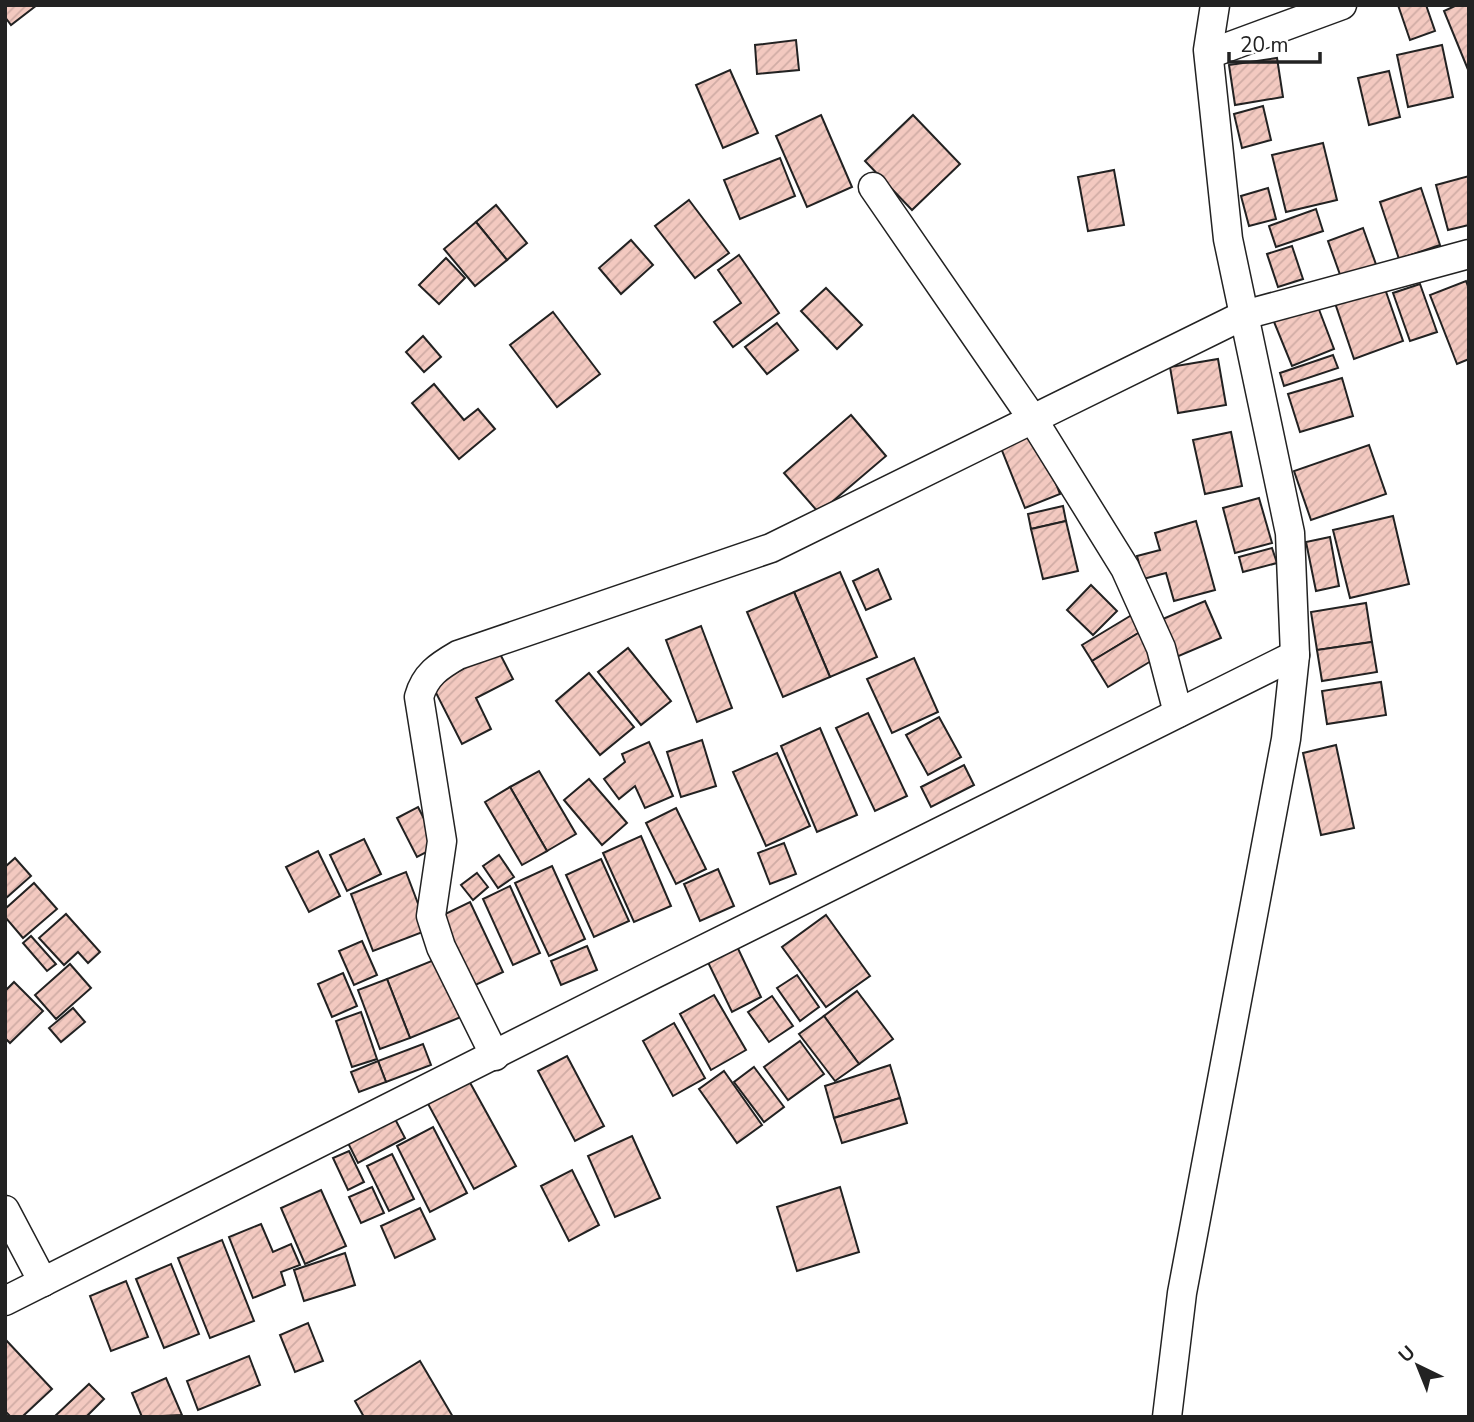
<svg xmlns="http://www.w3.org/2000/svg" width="1474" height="1422" font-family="'Nunito Sans',sans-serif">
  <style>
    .building { fill: url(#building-hatch); stroke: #222; stroke-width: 2 }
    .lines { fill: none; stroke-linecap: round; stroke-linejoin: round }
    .minor-casing { stroke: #222; stroke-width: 31 }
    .minor { stroke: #fff; stroke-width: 28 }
  </style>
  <defs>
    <pattern id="building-hatch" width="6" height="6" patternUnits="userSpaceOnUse" patternTransform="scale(1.75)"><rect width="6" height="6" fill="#f3c9c0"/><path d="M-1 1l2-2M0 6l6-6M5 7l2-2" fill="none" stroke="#d0aca5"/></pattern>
  </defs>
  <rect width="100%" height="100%" fill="#fff"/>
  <!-- building -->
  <g class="building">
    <polygon points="5,5 37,5 11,25 5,17"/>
    <polygon points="1398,5 1426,5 1435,31 1410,40"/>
    <polygon points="1457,5 1469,5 1469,72 1444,11"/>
    <polygon points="796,40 799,70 757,74 755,45"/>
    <polygon points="1442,45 1453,97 1408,107 1397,55"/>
    <polygon points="1277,58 1283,97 1235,105 1229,65"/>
    <polygon points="730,70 758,133 723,148 696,85"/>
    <polygon points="1389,71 1400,117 1369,125 1358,78"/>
    <polygon points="1263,106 1271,140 1242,148 1234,114"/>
    <polygon points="821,115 852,187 807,207 776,136"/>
    <polygon points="913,115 960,164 912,210 865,161"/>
    <polygon points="1323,143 1337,200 1286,212 1272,155"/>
    <polygon points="780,158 795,196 740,219 724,180"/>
    <polygon points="1114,170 1124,225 1088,231 1078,177"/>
    <polygon points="1469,176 1469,225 1448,230 1436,185"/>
    <polygon points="1268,188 1276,219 1249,226 1241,196"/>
    <polygon points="1421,188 1440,245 1399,259 1380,202"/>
    <polygon points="689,200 729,253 695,278 655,226"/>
    <polygon points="496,205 527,243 507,260 476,222"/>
    <polygon points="1316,209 1323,231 1276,247 1269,226"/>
    <polygon points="476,222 507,260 475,286 444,249"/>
    <polygon points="1363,228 1378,270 1343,283 1328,241"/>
    <polygon points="631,240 653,265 621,294 599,268"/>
    <polygon points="1292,246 1303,279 1278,287 1267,254"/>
    <polygon points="739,255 779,313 733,347 714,322 741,303 718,270"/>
    <polygon points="446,258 465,278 439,304 419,285"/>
    <polygon points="1466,281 1469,289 1469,359 1457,364 1430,295"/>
    <polygon points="1383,283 1403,341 1354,359 1334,300"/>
    <polygon points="1420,284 1437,332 1410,341 1393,293"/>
    <polygon points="826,288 862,325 837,349 801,311"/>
    <polygon points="1315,299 1334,349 1292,366 1272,317"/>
    <polygon points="553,312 600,374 557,407 510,345"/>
    <polygon points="777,323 798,350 767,374 745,347"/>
    <polygon points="423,336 441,357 424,372 406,352"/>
    <polygon points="1333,355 1338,368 1284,386 1280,373"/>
    <polygon points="1218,359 1226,405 1178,413 1170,367"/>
    <polygon points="1342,378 1353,416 1300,432 1288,394"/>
    <polygon points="434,384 464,420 478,409 495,429 459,459 412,403"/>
    <polygon points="851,415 886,456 819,513 784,473"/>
    <polygon points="1231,432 1242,486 1205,494 1193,440"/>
    <polygon points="1036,433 1060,494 1025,508 1001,448"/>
    <polygon points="1369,445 1386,494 1311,520 1294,471"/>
    <polygon points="1259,498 1272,543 1235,553 1223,508"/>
    <polygon points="1063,506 1066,521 1031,529 1028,514"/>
    <polygon points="1393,516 1409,584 1350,598 1333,530"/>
    <polygon points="1066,521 1078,571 1043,579 1031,529"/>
    <polygon points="1196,521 1215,590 1174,601 1166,573 1143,579 1137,556 1160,550 1155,533"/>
    <polygon points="1330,537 1339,586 1316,591 1306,542"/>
    <polygon points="1272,548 1277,563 1243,572 1239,557"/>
    <polygon points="878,569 891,599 866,610 853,581"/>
    <polygon points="840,572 877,657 830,677 794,592"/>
    <polygon points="1091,585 1117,611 1093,635 1067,610"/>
    <polygon points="794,592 830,677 783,697 747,612"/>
    <polygon points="1205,601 1221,638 1174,658 1158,621"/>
    <polygon points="1366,603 1372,642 1317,650 1311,612"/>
    <polygon points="1135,613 1145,629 1092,661 1082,645"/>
    <polygon points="701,626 732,708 697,722 666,640"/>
    <polygon points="1145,629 1161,655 1108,687 1092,661"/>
    <polygon points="1372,642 1377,672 1322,681 1317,650"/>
    <polygon points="628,648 671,701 641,725 598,672"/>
    <polygon points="498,650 513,679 476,698 491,729 462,744 432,685"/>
    <polygon points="914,658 938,712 892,733 867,679"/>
    <polygon points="589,673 634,727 600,755 556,701"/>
    <polygon points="1381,682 1386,715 1327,724 1322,691"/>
    <polygon points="868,713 907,796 875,811 836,728"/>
    <polygon points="939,717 961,757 928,775 906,735"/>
    <polygon points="820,728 857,815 817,832 781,746"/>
    <polygon points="702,740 716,786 681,797 667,752"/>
    <polygon points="649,742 673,796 645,808 635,786 619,799 604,779 625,762 622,754"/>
    <polygon points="1336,745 1354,828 1321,835 1303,753"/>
    <polygon points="777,753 810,826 766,846 733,772"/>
    <polygon points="964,765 974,785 931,807 921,787"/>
    <polygon points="539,771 576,834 547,851 510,787"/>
    <polygon points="589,779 627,823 602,845 564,800"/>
    <polygon points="510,787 547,851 522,865 485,802"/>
    <polygon points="418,807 438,846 417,857 397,818"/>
    <polygon points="676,808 706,869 676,884 646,823"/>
    <polygon points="641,836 671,906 634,922 603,853"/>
    <polygon points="364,839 381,874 347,891 330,855"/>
    <polygon points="784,843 796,874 770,884 758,853"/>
    <polygon points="318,851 340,896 309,912 286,867"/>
    <polygon points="499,855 514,877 498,888 483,866"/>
    <polygon points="15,858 31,876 5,899 5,867"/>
    <polygon points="601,859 629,921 594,937 566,875"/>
    <polygon points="552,866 585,939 549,956 515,883"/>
    <polygon points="718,869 734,906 700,921 684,884"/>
    <polygon points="406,872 428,930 373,951 351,894"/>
    <polygon points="477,873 488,887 473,900 461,885"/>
    <polygon points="34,883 57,909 23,938 5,917 5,909"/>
    <polygon points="510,886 540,953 513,965 483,899"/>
    <polygon points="470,902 503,972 469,988 435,919"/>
    <polygon points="66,914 100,952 88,963 78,952 64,965 39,938"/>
    <polygon points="826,915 870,976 826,1007 782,947"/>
    <polygon points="31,936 56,964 47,971 23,943"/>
    <polygon points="733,938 761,997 732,1012 703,952"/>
    <polygon points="362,941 377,975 354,985 339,951"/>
    <polygon points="587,946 597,970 561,985 551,961"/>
    <polygon points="439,958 461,1017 410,1038 387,979"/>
    <polygon points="70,964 91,988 56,1019 35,995"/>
    <polygon points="343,973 357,1006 332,1017 318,984"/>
    <polygon points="797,975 819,1007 800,1021 777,988"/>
    <polygon points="387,979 410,1038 380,1049 358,990"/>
    <polygon points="14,982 43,1011 10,1043 5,1038 5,991"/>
    <polygon points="857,991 893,1039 859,1064 824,1016"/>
    <polygon points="714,995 746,1050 711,1070 680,1014"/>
    <polygon points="772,996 793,1026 769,1042 748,1012"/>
    <polygon points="73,1008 85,1022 61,1042 49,1028"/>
    <polygon points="361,1012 377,1059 352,1067 336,1021"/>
    <polygon points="824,1016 859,1064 835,1081 799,1034"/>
    <polygon points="674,1023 705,1078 673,1096 643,1041"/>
    <polygon points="800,1041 824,1074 788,1100 764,1067"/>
    <polygon points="423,1044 431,1065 386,1082 378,1061"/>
    <polygon points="567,1056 604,1126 575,1141 538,1071"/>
    <polygon points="378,1061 386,1082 359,1092 351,1072"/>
    <polygon points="890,1065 900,1098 834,1118 825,1086"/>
    <polygon points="754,1067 784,1107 764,1122 734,1082"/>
    <polygon points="724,1071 762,1125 737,1143 699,1089"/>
    <polygon points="468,1079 516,1166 474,1189 427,1102"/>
    <polygon points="900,1098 907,1123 842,1143 834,1118"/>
    <polygon points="394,1117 405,1138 358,1163 347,1141"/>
    <polygon points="433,1127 467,1193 430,1212 397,1146"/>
    <polygon points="632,1136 660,1198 615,1217 588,1156"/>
    <polygon points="349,1151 364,1182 348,1190 333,1158"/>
    <polygon points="392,1154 414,1199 389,1211 367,1166"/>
    <polygon points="572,1170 599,1225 569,1241 541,1186"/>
    <polygon points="372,1187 384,1213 361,1223 349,1197"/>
    <polygon points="840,1187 859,1252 797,1271 777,1207"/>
    <polygon points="321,1190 346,1246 305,1264 281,1208"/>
    <polygon points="420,1208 435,1239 395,1258 381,1226"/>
    <polygon points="261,1224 273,1252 291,1244 300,1265 281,1272 285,1285 253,1298 229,1237"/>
    <polygon points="222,1240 254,1321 210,1338 178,1258"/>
    <polygon points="345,1253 355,1285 304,1301 294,1270"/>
    <polygon points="171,1264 199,1334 164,1348 136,1279"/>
    <polygon points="126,1281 148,1337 111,1351 90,1296"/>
    <polygon points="308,1323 323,1361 295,1372 280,1335"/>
    <polygon points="5,1339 52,1389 22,1417 11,1417 5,1411"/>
    <polygon points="249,1356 260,1385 198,1410 187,1381"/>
    <polygon points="420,1361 453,1417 364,1417 355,1401"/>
    <polygon points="166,1378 182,1415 142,1417 132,1393"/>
    <polygon points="89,1384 104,1399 86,1417 54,1417"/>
  </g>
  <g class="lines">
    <defs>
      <g id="minor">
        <polyline points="1209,54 1342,5"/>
        <polyline points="873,187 1032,418 1125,568 1161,648 1178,713"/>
        <path d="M495,1056L441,947L431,916L442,841L419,697C425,675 439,666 458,655L771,548L1244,315L1469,254"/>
        <polyline points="5,1210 43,1282"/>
        <path d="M5,1301C435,1085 863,867 1295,655"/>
        <polyline points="1167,1417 1182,1293 1286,739 1295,655 1290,533 1228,239 1208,50 1215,5"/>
      </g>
    </defs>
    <!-- minor casing -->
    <use href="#minor" class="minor-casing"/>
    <!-- minor -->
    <use href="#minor" class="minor"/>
  </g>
  <!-- border -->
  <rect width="1474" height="1422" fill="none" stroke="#222222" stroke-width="14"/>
  <!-- north arrow -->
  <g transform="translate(1418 1366) rotate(317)" stroke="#ffffff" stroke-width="5" paint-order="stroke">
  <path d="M0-5L12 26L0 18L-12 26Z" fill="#222222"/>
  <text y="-10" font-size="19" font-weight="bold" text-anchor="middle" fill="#222222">U</text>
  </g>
  <!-- scale -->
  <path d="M1229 52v10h91v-10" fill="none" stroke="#222222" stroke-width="3.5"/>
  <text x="1240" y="52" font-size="21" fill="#222222" stroke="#ffffff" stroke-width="5" paint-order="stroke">20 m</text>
</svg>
